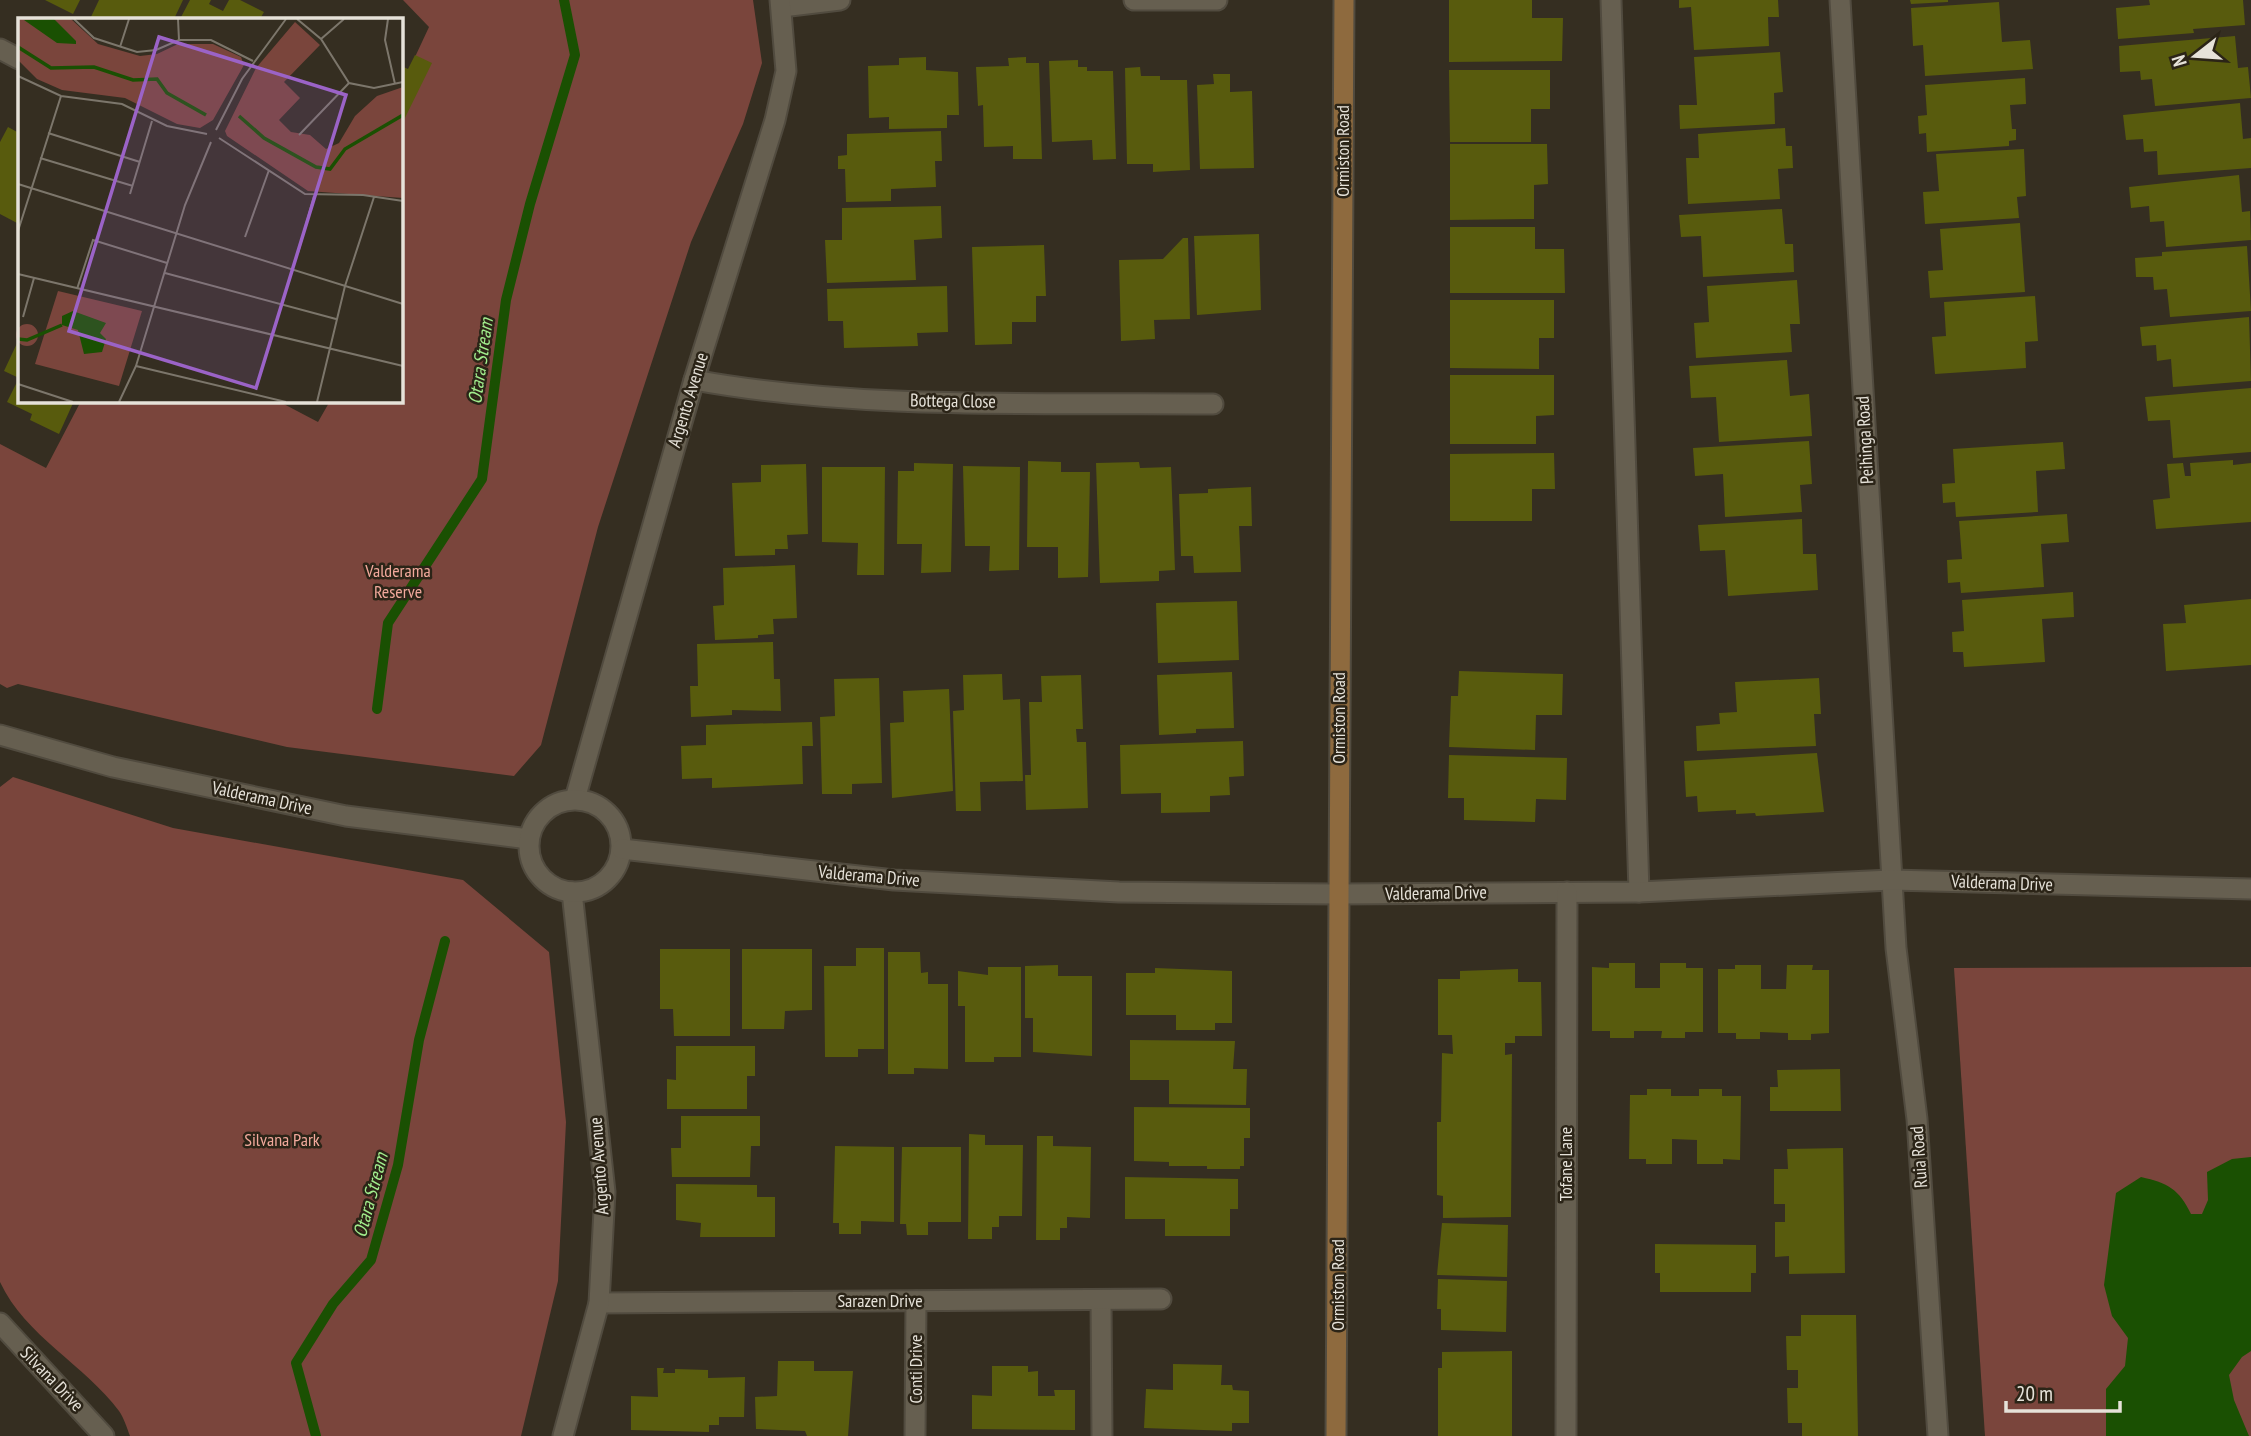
<svg xmlns="http://www.w3.org/2000/svg" width="2251" height="1436" font-family="'PT Sans Narrow',sans-serif">
  <style>
    .green { fill: #7a453c }
    .water { fill: #1a5002 }
    .lines { fill: none; stroke-linecap: round; stroke-linejoin: round }
    .stream { stroke: #1a5002; stroke-width: 10 }
    .building { fill: #585b0d }
    .minor-casing { stroke: #514b3f; stroke-width: 23 }
    .tertiary-casing { stroke: #514b3f; stroke-width: 23 }
    .secondary-casing { stroke: #514b3f; stroke-width: 23 }
    .minor { stroke: #665f50; stroke-width: 19 }
    .tertiary { stroke: #665f50; stroke-width: 19 }
    .secondary { stroke: #8e6a3e; stroke-width: 19 }
    .labels { text-anchor: middle; stroke-width: 5; stroke-linejoin: round; paint-order: stroke }
    .street-label { font-size: 18px; fill: #e6e2d9; stroke: #2b2417 }
    .park-label { font-size: 18px; fill: #f2a99c; stroke: #2b2417 }
    .water-label { font-size: 19px; font-style: italic; fill: #a2ee8d; stroke: #2b2417 }
    .inset-river { fill: none; stroke: #1a5002; stroke-width: 3.5 }
    .inset-road { fill: none; stroke: #7c766b; stroke-width: 2 }
    .view { fill: #9b63c7; fill-opacity: 0.15; stroke: #9b63c7; stroke-width: 3.5 }
    .inset-edge { fill: none; stroke: #e6e2d9; stroke-width: 3.5 }
  </style>
  <rect width="100%" height="100%" fill="#352e21"/>
  <!-- green -->
  <g class="green">
    <polygon points="403,0 753,0 762,63 743,124 691,242 598,527 541,745 514,776 287,747 18,684 7,688 0,684 0,444 46,468 81,401 278,401 318,422 330,401 401,401 401,87 429,27"/>
    <path d="M13,777L173,828L463,880L549,952L566,1122L558,1281L521,1436H130C127,1428 124,1418 119,1411C85,1365 25,1336 0,1282V787Z"/>
    <polygon points="2251,967 2251,1436 1985,1436 1954,968"/>
  </g>
  <!-- water -->
  <path class="water" d="M2251,1157V1351L2242,1357L2229,1375L2234,1400L2249,1436H2106V1389L2125,1366L2128,1338L2112,1316L2104,1285L2116,1193L2141,1177C2168,1183 2179,1189 2191,1214H2202L2208,1200L2207,1172L2232,1159Z"/>
  <g class="lines">
    <!-- stream -->
    <g class="stream">
      <polyline points="377,709 388,623 482,479 506,300 530,204 575,55 564,0"/>
      <polyline points="316,1436 296,1363 333,1304 371,1260 398,1165 419,1040 445,941"/>
    </g>
  </g>
  <!-- building -->
  <g class="building">
    <polygon points="45,0 80,0 73,14"/>
    <polygon points="99,0 183,0 174,19 90,19"/>
    <polygon points="190,0 211,0 209,4 223,11 229,0 240,0 264,12 260,19 180,19"/>
    <polygon points="1449,0 1532,0 1532,18 1563,18 1562,61 1449,62"/>
    <polygon points="1679,0 1778,0 1779,17 1768,17 1769,46 1694,50 1691,7 1679,8"/>
    <polygon points="1910,0 1948,0 1948,2 1911,4"/>
    <polygon points="2149,0 2243,0 2245,25 2193,29 2194,33 2118,39 2116,8 2150,5"/>
    <polygon points="1999,2 2002,42 2030,40 2033,69 1925,76 1923,45 1913,46 1911,8"/>
    <polygon points="2235,36 2238,68 2248,67 2251,98 2155,106 2152,79 2141,80 2140,71 2120,72 2119,46"/>
    <polygon points="1780,52 1783,92 1774,93 1775,124 1680,129 1679,105 1697,105 1694,57"/>
    <polygon points="415,55 432,63 401,126 401,66 408,69"/>
    <polygon points="926,57 926,70 958,72 959,115 947,115 947,128 889,129 889,117 869,118 868,66 899,65 899,58"/>
    <polygon points="1026,57 1026,63 1039,63 1042,159 1013,159 1013,146 984,147 983,105 978,106 976,67 1009,66 1008,58"/>
    <polygon points="1078,60 1078,67 1087,67 1087,71 1113,71 1116,159 1093,160 1092,140 1052,142 1049,61"/>
    <polygon points="1140,67 1141,76 1160,76 1160,80 1187,80 1190,170 1153,172 1153,164 1127,164 1125,68"/>
    <polygon points="1449,70 1550,70 1550,109 1531,109 1531,142 1450,142"/>
    <polygon points="1213,74 1230,74 1230,92 1252,91 1254,168 1200,169 1197,85 1214,84"/>
    <polygon points="2025,78 2026,104 2010,105 2012,129 2016,129 2016,140 2009,141 2009,146 1927,152 1926,133 1919,134 1918,116 1927,115 1925,85"/>
    <polygon points="2240,103 2243,139 2251,138 2251,168 2158,175 2157,151 2144,152 2143,139 2126,140 2123,115"/>
    <polygon points="8,127 19,133 17,223 0,214 0,142"/>
    <polygon points="1785,128 1786,146 1792,146 1793,168 1778,169 1780,199 1688,204 1686,158 1699,158 1698,134"/>
    <polygon points="941,131 942,161 935,161 936,187 891,189 891,201 846,202 845,169 838,169 838,156 847,155 847,134"/>
    <polygon points="1450,144 1547,144 1548,184 1534,185 1534,219 1450,220"/>
    <polygon points="2024,149 2026,196 2017,197 2019,218 1925,224 1923,192 1939,191 1936,154"/>
    <polygon points="2239,175 2242,212 2250,211 2251,240 2166,247 2164,221 2150,222 2149,206 2131,208 2129,187"/>
    <polygon points="941,206 942,238 914,240 916,280 827,283 825,240 842,240 842,208"/>
    <polygon points="1782,209 1785,244 1793,244 1794,272 1703,277 1701,236 1681,237 1679,215"/>
    <polygon points="2020,223 2025,292 1930,298 1928,271 1943,270 1940,229"/>
    <polygon points="1450,227 1535,227 1535,249 1564,249 1565,293 1450,293"/>
    <polygon points="1259,234 1261,310 1197,315 1194,236"/>
    <polygon points="1183,238 1188,238 1190,319 1154,320 1155,339 1121,341 1119,260 1163,259"/>
    <polygon points="1044,245 1046,296 1036,296 1036,322 1012,322 1012,344 975,345 972,247"/>
    <polygon points="2247,246 2251,311 2170,317 2167,289 2154,290 2153,277 2136,277 2135,258 2162,256 2162,252"/>
    <polygon points="1797,280 1800,324 1790,324 1792,352 1696,358 1694,323 1709,322 1707,286"/>
    <polygon points="947,286 948,332 917,333 918,346 844,348 843,321 828,321 827,289"/>
    <polygon points="2035,296 2038,341 2025,342 2026,368 1935,374 1932,337 1946,336 1944,302"/>
    <polygon points="1450,300 1554,300 1554,338 1539,338 1539,369 1450,368"/>
    <polygon points="2249,317 2251,381 2173,387 2171,359 2157,361 2156,345 2142,346 2140,327"/>
    <polygon points="19,339 19,401 74,401 59,434 30,420 32,414 7,402 19,378 4,371"/>
    <polygon points="1787,360 1790,396 1809,394 1812,436 1719,442 1716,397 1691,398 1689,366"/>
    <polygon points="1450,375 1554,375 1554,415 1536,416 1536,444 1450,444"/>
    <polygon points="2251,388 2251,452 2173,458 2170,420 2148,421 2145,397"/>
    <polygon points="1809,441 1812,484 1800,485 1802,512 1725,517 1723,474 1695,476 1693,448"/>
    <polygon points="2063,442 2065,469 2036,471 2038,512 1956,517 1955,502 1943,503 1942,484 1955,483 1953,449"/>
    <polygon points="1554,453 1555,489 1532,489 1532,521 1450,521 1450,454"/>
    <polygon points="2233,460 2233,465 2251,463 2251,522 2156,529 2153,500 2170,498 2167,464 2183,463 2185,476 2191,476 2190,463"/>
    <polygon points="1028,461 1061,462 1061,472 1090,472 1088,577 1058,578 1058,547 1027,547"/>
    <polygon points="1139,462 1140,468 1171,467 1175,570 1159,571 1159,581 1100,583 1096,463"/>
    <polygon points="914,463 953,464 951,572 921,573 922,544 897,544 898,471 914,471"/>
    <polygon points="806,464 808,534 787,535 788,549 775,549 775,555 735,556 732,483 761,482 761,465"/>
    <polygon points="963,466 1020,467 1019,570 989,571 990,546 965,546"/>
    <polygon points="822,467 885,467 884,575 857,575 858,543 822,542"/>
    <polygon points="1251,487 1252,526 1239,526 1241,572 1194,573 1193,556 1181,556 1179,494 1208,493 1208,489"/>
    <polygon points="2067,514 2069,542 2041,544 2044,587 1961,593 1960,582 1948,583 1947,560 1962,559 1959,521"/>
    <polygon points="1802,519 1803,554 1816,554 1818,590 1728,596 1725,550 1700,551 1698,525"/>
    <polygon points="795,565 797,618 773,619 774,634 758,635 758,638 715,640 713,606 724,605 723,568"/>
    <polygon points="2073,592 2074,617 2042,619 2045,662 1964,667 1963,652 1953,652 1952,632 1964,631 1962,600"/>
    <polygon points="2251,599 2251,665 2166,671 2163,624 2186,623 2184,605"/>
    <polygon points="1237,601 1239,660 1158,663 1156,603"/>
    <polygon points="773,642 774,679 780,679 781,711 732,710 732,715 691,717 690,686 698,686 697,644"/>
    <polygon points="1459,671 1563,674 1562,715 1536,715 1535,750 1449,747 1451,696 1458,696"/>
    <polygon points="1232,672 1234,728 1196,729 1196,733 1159,735 1157,675"/>
    <polygon points="1002,674 1003,700 1020,699 1023,781 980,782 981,811 956,811 953,711 964,710 963,675"/>
    <polygon points="1081,675 1083,729 1076,729 1077,742 1086,742 1088,808 1026,810 1025,775 1031,775 1029,702 1042,702 1041,676"/>
    <polygon points="879,678 882,783 852,784 852,794 822,794 820,717 835,716 834,679"/>
    <polygon points="1819,678 1821,714 1814,714 1816,746 1697,751 1696,726 1720,724 1719,713 1737,712 1735,682"/>
    <polygon points="949,689 953,791 892,798 890,723 904,722 903,691"/>
    <polygon points="812,722 813,746 802,746 803,784 712,788 712,778 682,779 681,746 706,745 706,725"/>
    <polygon points="1243,741 1244,776 1229,777 1230,795 1210,796 1210,812 1161,813 1161,793 1121,794 1120,745"/>
    <polygon points="1817,753 1824,812 1756,816 1755,813 1736,814 1736,810 1698,812 1697,796 1686,797 1684,761"/>
    <polygon points="1449,755 1567,758 1566,800 1536,799 1535,822 1464,820 1464,798 1448,798"/>
    <polygon points="856,948 884,948 884,1049 858,1049 858,1057 825,1057 824,966 856,966"/>
    <polygon points="660,949 730,949 730,1036 674,1036 673,1009 660,1009"/>
    <polygon points="742,949 812,949 812,1010 785,1011 784,1029 742,1029"/>
    <polygon points="888,952 920,952 921,973 928,972 928,984 948,984 948,1069 914,1068 914,1074 888,1074"/>
    <polygon points="1609,963 1635,963 1635,988 1660,988 1660,963 1686,963 1686,968 1703,968 1703,1032 1685,1032 1685,1038 1661,1038 1662,1031 1634,1031 1634,1038 1610,1038 1610,1031 1592,1031 1592,967 1609,968"/>
    <polygon points="1058,965 1058,976 1092,976 1092,1056 1033,1052 1033,1018 1025,1018 1025,966"/>
    <polygon points="1735,965 1761,965 1761,989 1786,989 1787,965 1813,965 1812,970 1829,970 1829,1033 1811,1034 1811,1040 1788,1040 1788,1033 1760,1032 1760,1039 1736,1039 1736,1033 1718,1033 1718,969 1735,969"/>
    <polygon points="988,967 1021,967 1021,1057 994,1057 994,1062 965,1062 965,1006 958,1006 958,971 988,975"/>
    <polygon points="1155,968 1232,971 1232,1023 1215,1023 1215,1030 1176,1030 1176,1015 1126,1015 1126,973 1155,973"/>
    <polygon points="1518,969 1518,982 1541,982 1542,1036 1515,1036 1515,1043 1505,1043 1505,1055 1512,1054 1511,1217 1443,1218 1443,1196 1437,1195 1437,1122 1441,1122 1442,1053 1453,1054 1452,1035 1438,1035 1438,979 1460,979 1460,971"/>
    <polygon points="1130,1040 1235,1041 1233,1069 1247,1069 1246,1105 1169,1104 1169,1080 1130,1080"/>
    <polygon points="676,1046 755,1046 755,1076 747,1076 747,1109 667,1109 667,1079 676,1080"/>
    <polygon points="1840,1069 1841,1111 1770,1111 1770,1087 1778,1087 1777,1070"/>
    <polygon points="1647,1089 1671,1089 1671,1096 1699,1096 1699,1089 1722,1089 1722,1096 1741,1096 1740,1160 1723,1159 1723,1164 1697,1164 1697,1140 1672,1139 1672,1164 1646,1164 1646,1159 1629,1159 1630,1095 1647,1095"/>
    <polygon points="1134,1107 1250,1108 1250,1138 1244,1138 1244,1166 1240,1166 1240,1169 1207,1169 1207,1166 1169,1166 1169,1162 1134,1161"/>
    <polygon points="681,1116 760,1116 760,1146 751,1146 750,1177 672,1177 671,1148 681,1148"/>
    <polygon points="969,1134 985,1135 985,1145 1023,1145 1022,1216 999,1216 999,1227 992,1227 992,1239 968,1239"/>
    <polygon points="1037,1136 1053,1136 1053,1146 1091,1147 1090,1218 1067,1217 1067,1228 1060,1228 1060,1240 1036,1240"/>
    <polygon points="835,1146 894,1147 894,1222 861,1221 861,1234 839,1234 839,1223 833,1223"/>
    <polygon points="902,1147 961,1147 961,1222 928,1222 928,1235 907,1235 906,1224 900,1224"/>
    <polygon points="1843,1148 1845,1273 1789,1274 1789,1256 1775,1257 1775,1222 1785,1222 1785,1204 1774,1204 1774,1169 1788,1169 1787,1149"/>
    <polygon points="1125,1177 1238,1179 1238,1209 1230,1209 1230,1236 1165,1236 1165,1219 1125,1219"/>
    <polygon points="676,1184 757,1185 757,1197 775,1197 775,1237 700,1237 701,1223 676,1220"/>
    <polygon points="1442,1223 1508,1225 1507,1277 1437,1275"/>
    <polygon points="1655,1244 1756,1245 1756,1273 1751,1273 1751,1292 1660,1292 1660,1273 1655,1273"/>
    <polygon points="1438,1279 1507,1281 1506,1332 1441,1330 1441,1309 1437,1309"/>
    <polygon points="1801,1315 1856,1315 1858,1436 1802,1436 1802,1423 1788,1423 1787,1388 1798,1388 1798,1370 1787,1370 1786,1336 1801,1336"/>
    <polygon points="1512,1351 1512,1436 1438,1436 1438,1368 1442,1368 1442,1352"/>
    <polygon points="778,1361 814,1361 814,1371 853,1371 848,1436 807,1436 805,1431 756,1429 755,1397 777,1396"/>
    <polygon points="1173,1364 1222,1365 1221,1385 1232,1385 1233,1390 1249,1391 1249,1423 1232,1423 1232,1431 1144,1428 1146,1389 1173,1390"/>
    <polygon points="992,1366 1028,1366 1028,1372 1038,1371 1038,1396 1055,1396 1054,1390 1075,1390 1075,1430 972,1429 972,1395 992,1396"/>
    <polygon points="657,1368 664,1368 663,1373 675,1373 675,1369 708,1370 708,1378 745,1377 744,1417 719,1417 719,1425 709,1425 709,1432 631,1430 631,1396 658,1397"/>
  </g>
  <g class="lines">
    <defs>
      <g id="minor">
        <polyline points="1134,0 1217,0"/>
        <polyline points="1611,0 1639,892"/>
        <polyline points="1840,0 1896,948 1917,1119 1938,1436"/>
        <polyline points="782,7 840,0"/>
        <polyline points="0,49 19,59"/>
        <path d="M694,380C865,411 1040,402 1213,404"/>
        <polyline points="575,799 694,380 775,120 786,71 780,0"/>
        <polyline points="1338,894 1639,892 1891,880 2251,889"/>
        <polyline points="1101,1300 1102,1436"/>
        <polyline points="599,1303 1161,1299"/>
        <polyline points="0,1323 104,1436"/>
        <polyline points="563,1436 599,1303 605,1192 572,892"/>
        <polyline points="915,1436 916,1301"/>
        <polyline points="1566,1436 1567,892"/>
      </g>
      <g id="tertiary">
        <polyline points="0,735 113,767 346,816 529,839"/>
        <circle cx="575" cy="846" r="46"/>
        <polyline points="622,849 894,880 1119,892 1338,894"/>
      </g>
      <polyline id="secondary" points="1336,1436 1344,0"/>
    </defs>
    <!-- minor casing -->
    <use href="#minor" class="minor-casing"/>
    <!-- tertiary casing -->
    <use href="#tertiary" class="tertiary-casing"/>
    <!-- secondary casing -->
    <use href="#secondary" class="secondary-casing"/>
    <!-- minor -->
    <use href="#minor" class="minor"/>
    <!-- tertiary -->
    <use href="#tertiary" class="tertiary"/>
    <!-- secondary -->
    <use href="#secondary" class="secondary"/>
  </g>
  <g class="labels">
    <!-- street labels -->
    <g class="street-label">
      <text transform="translate(1343 151) rotate(-90)" y="6">Ormiston Road</text>
      <text transform="translate(688 400) rotate(-73)" y="6">Argento Avenue</text>
      <text transform="translate(953 401) rotate(1)" y="6">Bottega Close</text>
      <text transform="translate(1865 440) rotate(-93)" y="6">Peihinga Road</text>
      <text transform="translate(1339 718) rotate(-90)" y="6">Ormiston Road</text>
      <text transform="translate(262 798) rotate(12)" y="6">Valderama Drive</text>
      <text transform="translate(869 876) rotate(5)" y="6">Valderama Drive</text>
      <text transform="translate(2002 883) rotate(2)" y="6">Valderama Drive</text>
      <text transform="translate(1436 893) rotate(-1)" y="6">Valderama Drive</text>
      <text transform="translate(1919 1157) rotate(-94)" y="6">Ruia Road</text>
      <text transform="translate(1566 1164) rotate(-90)" y="6">Tofane Lane</text>
      <text transform="translate(599 1166) rotate(-94)" y="6">Argento Avenue</text>
      <text transform="translate(1338 1285) rotate(-90)" y="6">Ormiston Road</text>
      <text x="880" y="1307">Sarazen Drive</text>
      <text transform="translate(916 1369) rotate(-90)" y="6">Conti Drive</text>
      <text transform="translate(52 1379) rotate(46)" y="6">Silvana Drive</text>
    </g>
    <!-- park labels -->
    <g class="park-label">
      <text x="398" y="577">Valderama<tspan x="398" dy="21">Reserve</tspan></text>
      <text x="282" y="1146">Silvana Park</text>
    </g>
    <!-- water labels -->
    <g class="water-label">
      <text transform="translate(480 361) rotate(-82)" y="7">Otara Stream</text>
      <text transform="translate(370 1195) rotate(-75)" y="7">Otara Stream</text>
    </g>
  </g>
  <!-- overview -->
  <g transform="translate(18 18)">
    <rect width="385" height="385" fill="#352e21"/>
    <path d="M0,1H53L80,26L122,38L139,36L160,26H195L223,39L226,47L195,102L182,110L159,106L107,80L44,72L19,61L0,42ZM277,4L302,27L266,64L282,80L261,102L273,114L292,117L308,131L321,125L337,98L359,78L385,69V180L290,173L209,118L207,113L238,50ZM40,273L124,293L101,368L17,346ZM-2 317a11 11 0 1 1 22 0a11 11 0 1 1-22 0Z" fill="#7a453c"/>
    <path d="M36,1L58,23V26L39,25L6,2ZM55,293L88,305L82,315L88,321L84,334L66,336L60,312L44,307V298Z" fill="#1a5002"/>
    <path class="inset-river" d="M0,29L33,50L76,49L115,62L139,61L149,75L188,97M221,98L246,120L298,149L312,151L327,131L385,97M0,321L9,322L44,307"/>
    <path class="inset-road" d="M56,1L76,20L119,34L138,32L161,22H193L235,43M160,1L161,22M279,1L303,21L331,65L356,70L385,64M370,1L367,22L377,66M303,21L326,1M102,29L111,1M0,58L43,78L104,86L149,108L189,116M198,112L224,61L268,1M30,115L122,144M281,117L331,65M201,120L287,176L345,177L385,183M22,140L115,168M0,166L385,286M112,176L134,103M0,213L43,78M227,219L251,152M280,235L296,178M147,255L318,301M0,256L385,348M59,271L75,222L149,245M5,299L16,260M118,348L268,384M0,366L55,384M101,384L118,348L167,187L193,124M299,384L327,268L356,179"/>
    <path class="view" d="M141,19L328,77L238,370L51,313Z"/>
    <rect width="385" height="385" class="inset-edge"/>
  </g>
  <!-- north arrow -->
  <g transform="translate(2195 56) rotate(253)" stroke="#2b2417" stroke-width="5" paint-order="stroke">
  <path d="M0-5L12 26L0 18L-12 26Z" fill="#e6e2d9"/>
  <text y="-10" font-size="19" font-weight="bold" text-anchor="middle" fill="#e6e2d9">N</text>
  </g>
  <!-- scale -->
  <path d="M2006 1401v10h114v-10" fill="none" stroke="#e6e2d9" stroke-width="3.5"/>
  <text x="2016" y="1401" font-size="21" fill="#e6e2d9" stroke="#2b2417" stroke-width="5" paint-order="stroke">20 m</text>
</svg>
